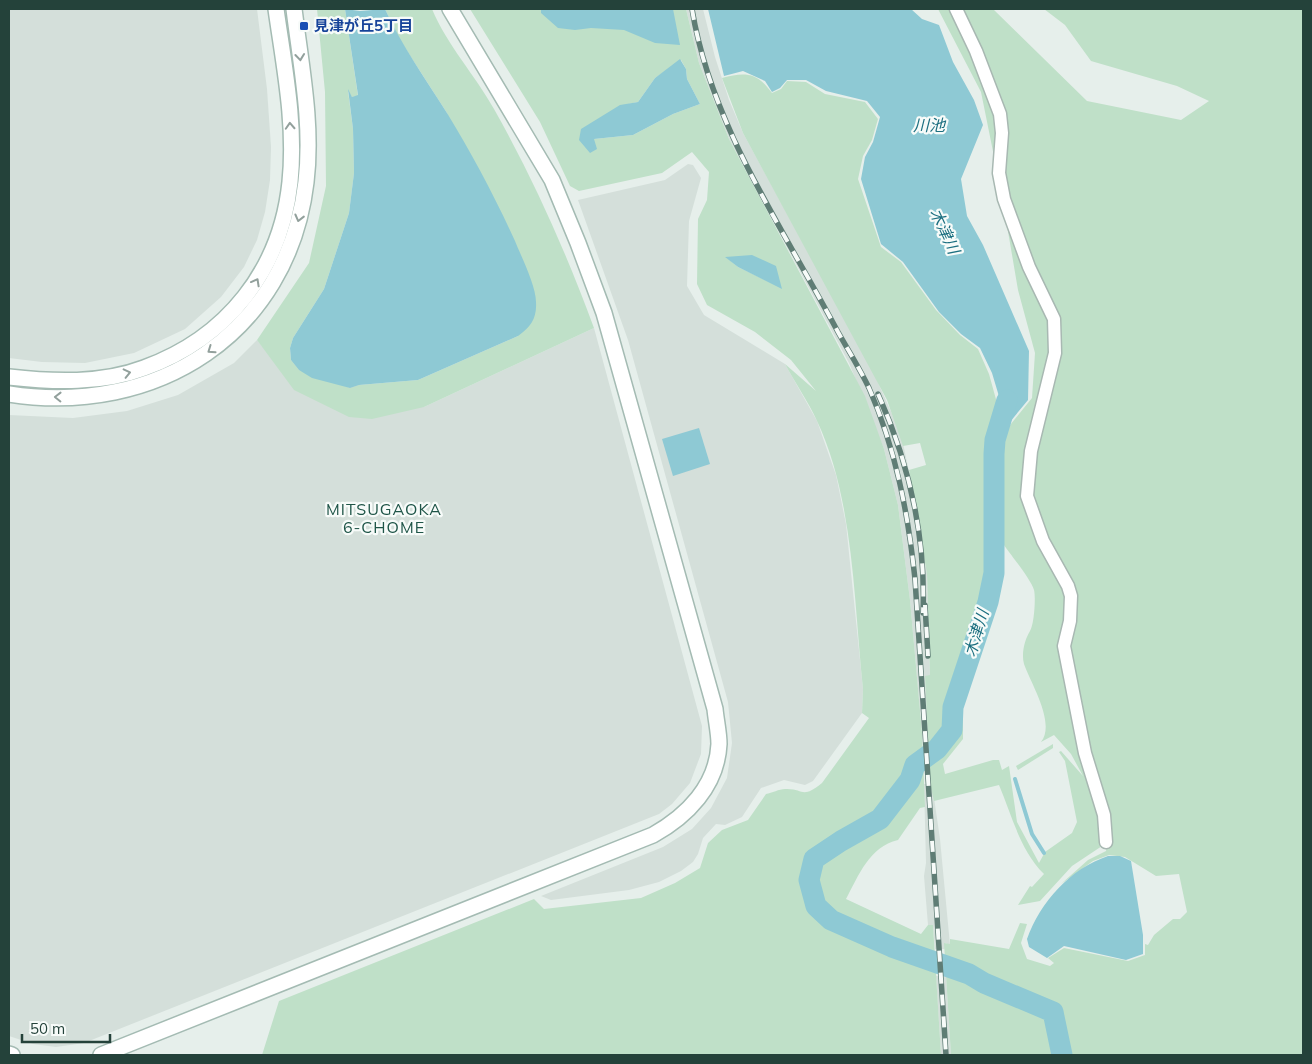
<svg xmlns="http://www.w3.org/2000/svg" width="1312" height="1064" font-family="Mulish,'Noto Sans JP',sans-serif">
  <style>
    .built { fill: #d4dfda }
    .green { fill: #bfe0c8; fill-rule: evenodd }
    .water { fill: #8ec9d4 }
    .lines { fill: none; stroke-linecap: round; stroke-linejoin: round }
    .stream { stroke: #8ec9d4; stroke-width: 4 }
    .river { stroke: #8ec9d4; stroke-width: 21 }
    .street-casing { stroke: #a8b8b2; stroke-width: 15 }
    .secondary-casing { stroke: #a4bbb3; stroke-width: 18 }
    .street { stroke: #fff; stroke-width: 12 }
    .secondary { stroke: #fff; stroke-width: 15 }
    .rail-casing { stroke: #5f7d75; stroke-width: 5.5 }
    .rail { stroke: #f7fbf9; stroke-width: 4; stroke-dasharray: 11; stroke-linecap: butt }
    .oneway { stroke: #92a09c }
    .transit-dot { fill: #1a4fb4; stroke: #f7fbf9; stroke-width: 2 }
    .labels { text-anchor: middle; stroke-width: 4.5; stroke-linejoin: round; paint-order: stroke }
    .transit-label { font-size: 15px; font-weight: bold; fill: #164399; stroke: #f7fbf9; text-anchor: start }
    .water-label { font-size: 16px; font-style: italic; fill: #1c6f80; stroke: #f7fbf9 }
    .neighbourhood-label { font-size: 16px; letter-spacing: 1px; fill: #1f5548; stroke: #f7fbf9 }
  </style>
  <rect width="100%" height="100%" fill="#e6efeb"/>
  <!-- built -->
  <g class="built">
    <polygon points="9,9 257,9 267,89 271,147 270,180 265,212 257,240 244,267 221,297 185,329 134,353 85,363 42,362 9,358"/>
    <polygon points="686,9 703,9 715,57 729,100 743,133 871,367 901,434 920,523 927,574 930,676 925,676 928,733 922,733 910,600 898,505 884,449 849,363 729,139 699,63"/>
    <polygon points="688,164 693,165 701,178 689,221 687,286 704,315 785,364 817,421 836,475 846,524 863,689 862,713 813,781 805,785 784,780 761,788 742,817 725,825 716,824 703,838 698,854 693,862 681,871 659,882 629,890 551,900 541,896 663,847 692,829 711,808 727,778 732,743 728,702 628,340 578,200 665,180"/>
    <polygon points="594,328 702,726 701,754 690,783 672,804 659,814 84,1043 56,1047 33,1044 9,1036 9,415 73,418 127,411 178,395 234,363 257,340 267,352 424,407"/>
    <polygon points="924,784 932,784 940,839 950,945 945,943 945,949 935,949 933,925 928,925 924,876 926,863"/>
    <polygon points="946,975 951,1055 941,1055 936,976"/>
  </g>
  <!-- green -->
  <g class="green">
    <path d="M317,9H345L358,96L352,97L348,91L353,129L354,173L349,213L324,289L293,338L290,348L291,360L299,370L350,388L359,385L418,380L518,336L447,113L400,40L385,9H432C447,45 475,75 494,109C534,180 566,252 594,328L424,407L372,419L349,417L294,390L257,340L309,263L326,186L325,92Z"/>
    <path d="M470,9H686L699,63L729,139L865,396L884,449L898,505L910,600L922,733L925,807L920,808L898,840C869,847 859,875 846,899L921,934L928,925H933L941,1055H262L279,1001L534,899L544,909L641,898L675,883L700,868L708,843L722,830L748,820L766,794C772,793 779,789 785,789C804,788 801,800 822,783L869,718L862,713L863,689C854,604 854,499 817,421C808,401 795,383 785,364L816,391L791,360L755,332L707,305L697,284L698,219L707,200L709,172L692,152L662,173L579,191L570,186L540,122ZM681,60L686,69L687,79L700,104L673,114L633,135L594,139C607,114 610,107 638,102L655,78ZM726,257L782,288L738,267Z"/>
    <path d="M938,9H993L1087,101L1181,120L1209,101L1177,86L1091,61L1065,25L1044,9H1303V1055H951L944,943L950,944V939L1009,949L1020,923L1027,924L1021,943L1027,959L1050,966L1054,963L1048,958L1064,948L1128,961L1145,955V944L1148,945L1154,935L1173,919H1180L1187,912L1179,874L1156,876L1125,857L1109,855L1093,861L1061,884L1088,860L1106,851L1107,845L1102,846L1072,866L1040,901L1018,905L1030,886L1032,887L1044,874C1020,850 1012,816 999,785L934,801L930,784L925,676L930,675L927,574L909,470L926,465L920,443L903,446L887,400L743,133L722,78C745,72 757,72 772,93L781,89L787,81L806,82L825,94L865,102L878,119L872,140L863,156L858,179L881,247L901,262L936,310L960,335L978,349L989,374L997,403L991,427L1006,430L1032,398L1035,353L1018,290L1002,196L981,92ZM1002,542C1009,553 1031,579 1034,590C1036,598 1034,625 1030,631C1025,639 1021,653 1024,664C1031,684 1056,723 1041,742L1054,735L1071,754L1083,776L1061,751L1059,752L1065,761L1077,822L1072,833L1045,852L1039,863L1017,822L1009,766L1002,770L999,760H993L945,774L943,764L963,739V698L955,680L976,622L990,567Z"/>
    <polygon points="1053,744 1053,748 1018,770 1016,766"/>
  </g>
  <!-- water -->
  <g class="water">
    <path d="M345,9L360,11L385,9C402,46 425,78 447,113C472,154 495,197 515,241C521,256 536,286 536,302C537,318 531,327 518,336L418,380L359,385L350,388L312,378L299,370L291,360L290,348L293,338L324,289L349,213L354,173L353,129L348,89L352,97L358,95Z"/>
    <polygon points="541,9 673,9 680,45 655,43 624,30 591,28 575,30 558,28 541,13"/>
    <polygon points="708,9 911,9 922,19 939,25 953,62 974,100 983,125 961,179 967,216 983,245 1029,351 1028,400 1005,428 994,424 1001,403 992,373 980,348 961,334 939,312 903,262 881,244 861,179 865,157 873,142 880,117 867,101 826,91 806,80 787,80 780,88 772,92 765,81 743,71 724,76"/>
    <polygon points="680,59 686,69 687,79 700,104 673,114 633,135 594,139 597,149 590,153 579,140 581,129 620,105 638,102 655,78"/>
    <polygon points="752,255 776,266 782,289 738,267 725,257"/>
    <polygon points="699,428 710,464 673,476 662,439"/>
    <path d="M1108,856H1120L1131,861L1143,935V954L1126,960L1064,946L1047,958L1029,947L1027,939C1041,901 1070,869 1108,856Z"/>
  </g>
  <g class="lines">
    <!-- stream -->
    <polyline class="stream" points="1015,779 1032,834 1044,853"/>
    <!-- river -->
    <polyline class="river" points="1007,400 995,440 994,454 994,573 988,602 953,707 952,730 937,749 915,765 910,780 880,819 841,841 814,859 809,880 816,906 831,920 892,947 969,974 984,983 1053,1012 1062,1055"/>
    <defs>
      <polyline id="street" points="956,9 976,51 1000,114 1002,133 999,173 1004,199 1029,267 1054,319 1055,353 1031,451 1027,496 1043,541 1068,586 1071,596 1070,621 1064,646 1085,753 1104,815 1106,842"/>
      <g id="secondary">
        <path d="M9,377C53,382 102,384 144,368C227,338 281,270 290,182C296,124 284,66 276,9"/>
        <path d="M9,394C156,417 288,334 306,182C313,125 301,66 294,9"/>
        <polyline points="9,1054 12,1055"/>
        <path d="M101,1055L653,835C687,816 717,786 719,744C719,733 716,720 715,709L604,313L578,243L552,180L450,9"/>
      </g>
    </defs>
    <!-- street casing -->
    <use href="#street" class="street-casing"/>
    <!-- secondary casing -->
    <use href="#secondary" class="secondary-casing"/>
    <!-- street -->
    <use href="#street" class="street"/>
    <!-- secondary -->
    <use href="#secondary" class="secondary"/>
    <defs>
      <g id="rail">
        <path d="M692,9C711,126 783,228 838,332C848,350 860,369 869,388C896,450 908,513 915,579L946,1055"/>
        <path d="M878,394C909,463 926,537 923,613"/>
        <polyline points="925,605 928,656"/>
      </g>
    </defs>
    <!-- rail casing -->
    <use href="#rail" class="rail-casing"/>
    <!-- rail -->
    <use href="#rail" class="rail"/>
  </g>
  <!-- one-way arrows -->
  <defs><path id="oneway-chevron" d="M-2-3.5L2.5 0L-2 3.5" fill="none" stroke-width="1.6" stroke-linecap="round" stroke-linejoin="round" transform="scale(1.25)"/></defs>
  <g class="oneway">
    <use href="#oneway-chevron" transform="translate(300 57) rotate(84)"/>
    <use href="#oneway-chevron" transform="translate(290 126) rotate(-93)"/>
    <use href="#oneway-chevron" transform="translate(299 218) rotate(104)"/>
    <use href="#oneway-chevron" transform="translate(256 282) rotate(-61)"/>
    <use href="#oneway-chevron" transform="translate(211 350) rotate(145)"/>
    <use href="#oneway-chevron" transform="translate(127 373) rotate(-13)"/>
    <use href="#oneway-chevron" transform="translate(58 397) rotate(-179)"/>
  </g>
  <!-- markers -->
  <rect class="transit-dot" x="299" y="21" width="10" height="10" rx="2.5"/>
  <g class="labels">
    <!-- transit labels -->
    <g class="transit-label">
      <text x="314" y="31">見津が丘5丁目</text>
    </g>
    <!-- water labels -->
    <g class="water-label">
      <text x="929" y="131">川池</text>
      <text transform="translate(945 231) rotate(65)" y="6">木津川</text>
      <text transform="translate(976 633) rotate(-73)" y="6">木津川</text>
    </g>
    <!-- neighbourhood labels -->
    <g class="neighbourhood-label">
      <text x="384" y="515">MITSUGAOKA<tspan x="384" dy="18">6-CHOME</tspan></text>
    </g>
  </g>
  <!-- border -->
  <rect width="1312" height="1064" fill="none" stroke="#24423a" stroke-width="20"/>
  <!-- scale -->
  <path d="M22 1034v8h88v-8" fill="none" stroke="#24423a" stroke-width="2.5"/>
  <text x="30" y="1034" font-size="15" fill="#24423a" stroke="#f7fbf9" stroke-width="4" paint-order="stroke">50 m</text>
</svg>
